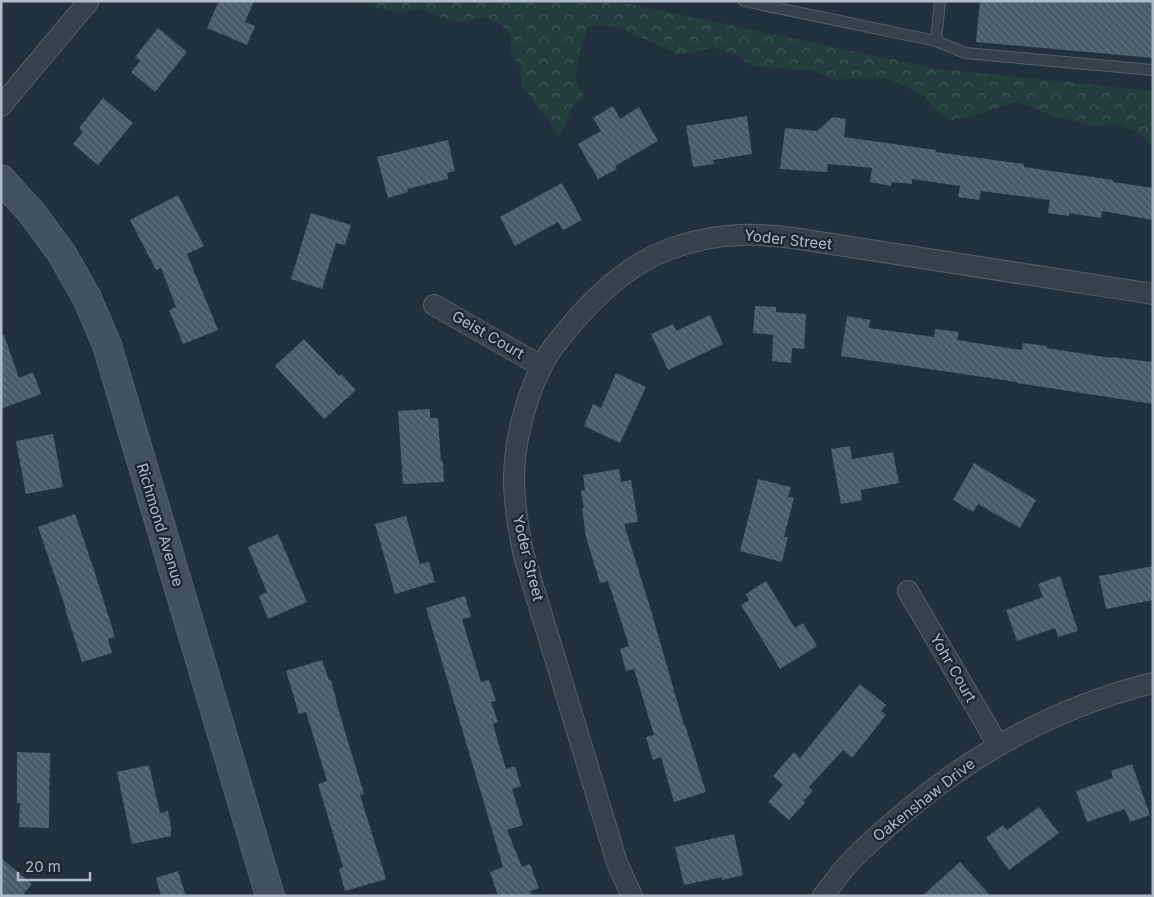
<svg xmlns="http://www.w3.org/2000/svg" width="1154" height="897" font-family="Inter,sans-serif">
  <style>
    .forest { fill: url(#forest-crowns) }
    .building { fill: url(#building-back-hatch) }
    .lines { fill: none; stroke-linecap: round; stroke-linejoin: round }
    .lane-casing { stroke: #53606b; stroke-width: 12 }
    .street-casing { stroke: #53606b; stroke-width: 22 }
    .secondary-casing { stroke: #53606b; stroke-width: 30 }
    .lane { stroke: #35424d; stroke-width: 10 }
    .street { stroke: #35424d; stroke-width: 20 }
    .secondary { stroke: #425260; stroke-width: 28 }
    .labels { text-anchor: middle; stroke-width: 4.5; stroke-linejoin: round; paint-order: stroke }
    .street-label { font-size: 15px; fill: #b0bdc9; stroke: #1a2732 }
  </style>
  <defs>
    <pattern id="forest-crowns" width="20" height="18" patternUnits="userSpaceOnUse" patternTransform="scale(1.25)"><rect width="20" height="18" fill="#233e3d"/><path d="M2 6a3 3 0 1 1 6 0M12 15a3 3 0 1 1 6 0" fill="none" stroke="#405858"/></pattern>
    <pattern id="building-back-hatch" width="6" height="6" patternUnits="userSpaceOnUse" patternTransform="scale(1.25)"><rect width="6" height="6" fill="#495b69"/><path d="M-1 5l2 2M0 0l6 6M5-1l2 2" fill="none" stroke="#61717d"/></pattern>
  </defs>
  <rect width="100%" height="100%" fill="#21313d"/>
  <!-- forest -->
  <polygon class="forest" points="364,1 615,1 938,69 1153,91 1153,146 1137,132 1115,124 1093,126 1048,114 1017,102 968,117 950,120 935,110 924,97 906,86 886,79 860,78 835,80 810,70 752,66 736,55 713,47 693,53 677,54 625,30 603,25 588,27 581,46 575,79 584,96 573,105 560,136 522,86 521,68 511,54 511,36 502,26 485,17 463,22 437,16 421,9 397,13 367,5"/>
  <!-- building -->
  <g class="building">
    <polygon points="219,1 254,1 245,22 255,26 247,45 207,28"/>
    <polygon points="980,1 1153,1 1153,58 976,42"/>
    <polygon points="158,28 187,52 155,92 131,72 140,61 135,57"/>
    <polygon points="103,98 133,123 98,165 73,144 83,132 79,128"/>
    <polygon points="613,106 620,119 639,107 658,141 615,166 617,169 598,179 578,144 601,131 593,118"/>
    <polygon points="747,116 752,154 713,160 714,164 693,167 686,126"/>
    <polygon points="833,117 846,119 844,137 936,150 936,152 1024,164 1024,167 1113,180 1113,182 1153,188 1153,220 1102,211 1101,218 1069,213 1069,216 1048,213 1050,200 981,191 979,200 958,197 960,186 912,179 912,184 892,182 891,186 870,182 872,168 828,164 827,172 780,169 785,128 817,131"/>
    <polygon points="448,140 455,171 447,173 448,179 407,189 408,192 388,198 377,157"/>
    <polygon points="562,183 582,220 563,230 558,222 515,246 500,217"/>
    <polygon points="178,195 204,246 187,254 218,330 183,344 169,310 176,307 161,268 156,270 130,220"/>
    <polygon points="311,213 351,225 345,245 336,243 322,289 291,279"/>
    <polygon points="755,306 776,307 776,312 806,314 804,349 792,348 791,363 772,361 773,335 753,333"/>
    <polygon points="710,315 723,344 668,370 651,334 673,324 676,331"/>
    <polygon points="847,316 870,320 869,328 934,337 935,329 959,332 957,340 1022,350 1023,343 1047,346 1046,348 1111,358 1111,357 1153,362 1153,404 1017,383 1017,382 841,356"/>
    <polygon points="1,335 4,335 19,378 33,372 41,394 1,409"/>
    <polygon points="304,339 339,376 341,374 356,390 324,419 275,366"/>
    <polygon points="616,373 646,387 620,443 584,426 593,404 601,408"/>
    <polygon points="430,409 430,418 438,418 441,461 443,461 444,482 403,484 398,411"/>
    <polygon points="53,434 63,487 26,494 16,441"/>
    <polygon points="850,446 852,459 893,452 899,483 861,490 862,500 841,504 831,449"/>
    <polygon points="974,463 1036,500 1020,528 978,504 973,512 953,500"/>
    <polygon points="619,469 621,482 631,480 638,522 624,524 650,607 684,725 685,725 706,792 674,802 661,757 653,760 646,737 654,735 634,669 626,671 620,649 629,646 608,581 600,583 586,537 582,508 584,508 581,491 585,490 583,475"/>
    <polygon points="758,479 791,487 788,497 794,498 784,537 788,537 782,562 740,551"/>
    <polygon points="75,514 93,567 115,637 108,639 112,653 82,662 65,609 66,609 38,527"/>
    <polygon points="406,516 420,564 429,562 435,582 395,594 375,524"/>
    <polygon points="278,534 307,602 268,619 259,596 267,592 248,547"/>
    <polygon points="1153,566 1153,600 1106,609 1099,576"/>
    <polygon points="1060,576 1078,631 1058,637 1055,628 1017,641 1006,610 1043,597 1038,584"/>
    <polygon points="766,581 795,628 803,623 817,646 780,669 741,605 749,600 746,594"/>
    <polygon points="465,596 471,617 462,619 481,682 489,680 496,701 491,702 498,722 493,724 506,769 515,766 521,786 512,789 523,825 507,830 522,867 530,864 539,888 530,891 532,896 498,896 490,872 503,867 426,608"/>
    <polygon points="322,660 329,680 331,680 337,702 336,702 364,794 360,795 386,879 345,891 339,869 343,867 318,784 327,781 306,712 299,714 286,671"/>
    <polygon points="860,684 886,705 881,711 886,715 852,758 843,750 809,787 813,791 803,801 805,803 789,820 768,802 783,785 773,776 794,752 800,758"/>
    <polygon points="17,752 50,753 49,828 19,827 20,803 17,803"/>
    <polygon points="1132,764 1150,815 1130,822 1125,809 1087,822 1076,791 1113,778 1111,771"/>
    <polygon points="149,765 160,813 168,811 171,827 171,836 132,844 117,772"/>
    <polygon points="1039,807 1059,833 1009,870 986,838 1003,825 1007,830"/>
    <polygon points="734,834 743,875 722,880 722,877 684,885 675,847"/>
    <polygon points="1,858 32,884 22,896 1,896"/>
    <polygon points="960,862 991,896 922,896"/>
    <polygon points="178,871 186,896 161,896 156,878"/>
  </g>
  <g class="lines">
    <defs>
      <g id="lane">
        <polyline points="744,1 936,41 965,53 1153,70"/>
        <polyline points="936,41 940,1"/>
      </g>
      <g id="street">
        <polyline points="1,106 89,1"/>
        <polyline points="434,305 541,366"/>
        <polyline points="908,591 998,745"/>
        <path d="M632,896L617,863L612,846L524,556C519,533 515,509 514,485C513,447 524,402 541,368C547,354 557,342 567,330C594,297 628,264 670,249C711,234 749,232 793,238L1153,294"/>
        <path d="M823,896C832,885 840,873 849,863C870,841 894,821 917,802C987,745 1065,705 1153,683"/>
      </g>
      <polyline id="secondary" points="1,179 32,213 62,254 87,298 107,345 270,896"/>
    </defs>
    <!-- lane casing -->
    <use href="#lane" class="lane-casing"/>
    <!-- street casing -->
    <use href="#street" class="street-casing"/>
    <!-- secondary casing -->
    <use href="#secondary" class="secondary-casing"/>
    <!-- lane -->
    <use href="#lane" class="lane"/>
    <!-- street -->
    <use href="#street" class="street"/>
    <!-- secondary -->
    <use href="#secondary" class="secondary"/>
  </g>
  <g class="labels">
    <!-- street labels -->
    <g class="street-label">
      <text transform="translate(788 240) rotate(6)" y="5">Yoder Street</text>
      <text transform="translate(488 335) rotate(30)" y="5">Geist Court</text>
      <text transform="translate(160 525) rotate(73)" y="5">Richmond Avenue</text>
      <text transform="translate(528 558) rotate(76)" y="5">Yoder Street</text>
      <text transform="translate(953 668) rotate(60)" y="5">Yohr Court</text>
      <text transform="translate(924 800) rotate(-38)" y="5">Oakenshaw Drive</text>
    </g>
  </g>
  <!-- border -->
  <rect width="1154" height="897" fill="none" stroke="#b0bdc9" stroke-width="5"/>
  <!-- scale -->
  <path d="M18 872v8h72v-8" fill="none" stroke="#b0bdc9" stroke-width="2.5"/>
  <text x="25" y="872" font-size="15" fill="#b0bdc9" stroke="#1a2732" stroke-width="4" paint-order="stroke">20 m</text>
</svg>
